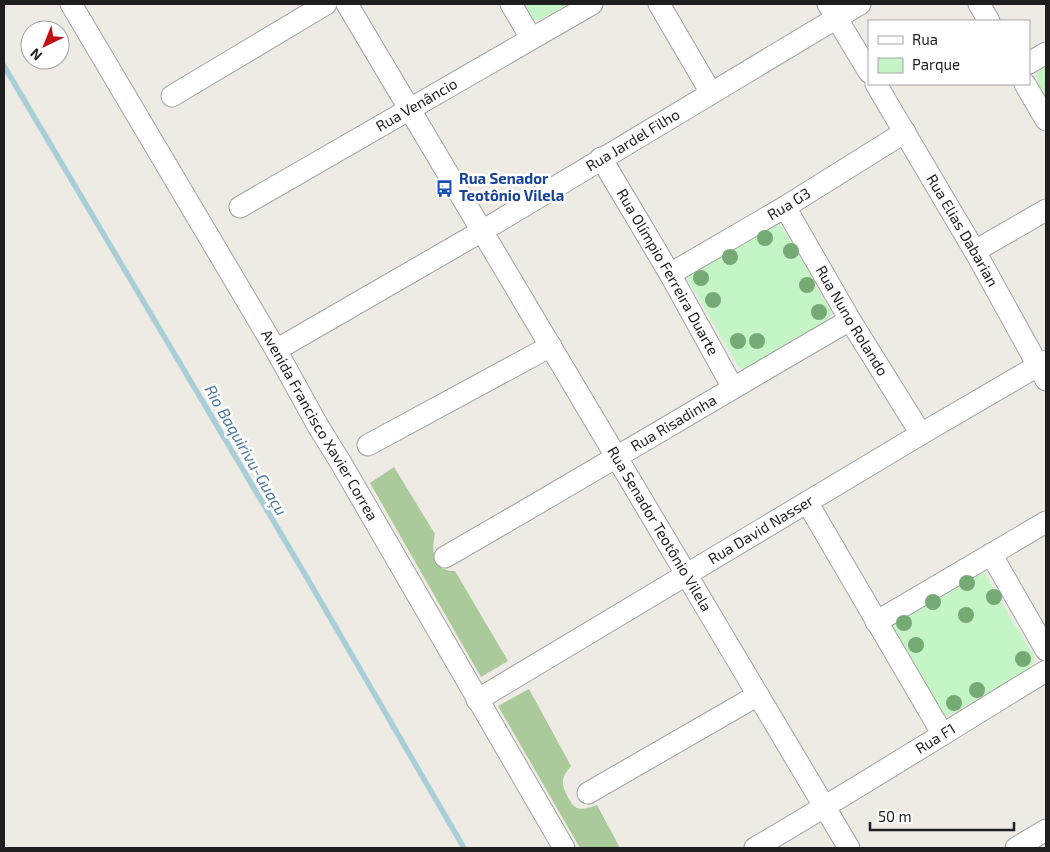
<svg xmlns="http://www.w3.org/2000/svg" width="1050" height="852" font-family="'Exo 2',sans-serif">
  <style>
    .forest { fill: #abca9c }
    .park { fill: #c5f5c7 }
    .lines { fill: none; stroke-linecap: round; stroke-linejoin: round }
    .stream { stroke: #a8cfd8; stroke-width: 5.5 }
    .minor-casing { stroke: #a2a2a2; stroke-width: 23 }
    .minor { stroke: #fff; stroke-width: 21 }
    .tree { fill: #76aa75 }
    .labels { text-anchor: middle; stroke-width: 5; stroke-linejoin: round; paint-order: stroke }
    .street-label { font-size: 15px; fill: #1e1e1e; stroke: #fff }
    .transit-label { font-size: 15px; font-weight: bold; fill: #164399; stroke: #fff; text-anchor: start }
    .water-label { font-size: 16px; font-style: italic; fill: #4f799f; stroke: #fff }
  </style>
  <rect width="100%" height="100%" fill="#eeebe5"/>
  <!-- forest -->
  <g class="forest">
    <path d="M394,467L435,534C431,550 433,572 455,571L508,661L481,677L370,483Z"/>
    <path d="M529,689L571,766C560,779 561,784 569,799C571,802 573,806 577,808C583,810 591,807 597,805L620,848H580L498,706Z"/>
  </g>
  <!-- park -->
  <g class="park">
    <path d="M522,4H568L540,20C529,21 527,12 522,4Z"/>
    <path d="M1046,65V96C1039,83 1029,75 1046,65Z"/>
    <polygon points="778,224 783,228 832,313 827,323 748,368 742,369 738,366 689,282 688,276 691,271 772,225"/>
    <polygon points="981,570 985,574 1035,658 1030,669 951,714 945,715 941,712 892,628 891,621"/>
  </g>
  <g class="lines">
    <!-- stream -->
    <polyline class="stream" points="4,66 303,571 464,848"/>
    <defs>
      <g id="minor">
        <path id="s1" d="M71,4L276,350L318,426L341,463L564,848"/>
        <path id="s2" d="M347,4L849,848"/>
        <polyline points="511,4 531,38"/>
        <polyline points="659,4 711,93"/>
        <polyline points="828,4 869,72"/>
        <polyline points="979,4 989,21"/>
        <polyline points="1029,63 1046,53"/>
        <path id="s3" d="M876,84L977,255L1046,380"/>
        <polyline points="1025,84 1046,120"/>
        <polyline points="172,96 326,4"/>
        <path id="s4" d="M601,158L670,274L733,388"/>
        <path id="s5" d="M240,207L592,4"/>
        <path id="s6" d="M785,207L850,320L921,434"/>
        <polyline points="975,251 1046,210"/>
        <path id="s7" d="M670,274L785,207L905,132"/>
        <path id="s8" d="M276,350L482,231L860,4"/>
        <polyline points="368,445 551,346"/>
        <polyline points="807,502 942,733"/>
        <polyline points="991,554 1046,650"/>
        <path id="s9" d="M445,557C581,479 715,398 850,320"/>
        <polyline points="876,622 1046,522"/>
        <path id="s10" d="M477,700L921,434L1046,361"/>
        <polyline points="588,793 758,695"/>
        <path id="s11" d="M755,848C853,791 949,730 1046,671"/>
        <polyline points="1016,848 1046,830"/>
      </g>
    </defs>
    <!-- minor casing -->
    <use href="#minor" class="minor-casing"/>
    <!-- minor -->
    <use href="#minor" class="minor"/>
  </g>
  <!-- trees -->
  <g class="tree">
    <circle cx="765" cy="238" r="8"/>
    <circle cx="791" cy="251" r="8"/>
    <circle cx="730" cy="257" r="8"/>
    <circle cx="701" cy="278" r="8"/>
    <circle cx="807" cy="285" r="8"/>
    <circle cx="713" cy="300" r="8"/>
    <circle cx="819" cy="312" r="8"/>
    <circle cx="738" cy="341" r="8"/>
    <circle cx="757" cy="341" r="8"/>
    <circle cx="967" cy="583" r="8"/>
    <circle cx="994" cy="597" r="8"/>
    <circle cx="933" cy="602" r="8"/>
    <circle cx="966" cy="615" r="8"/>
    <circle cx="904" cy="623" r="8"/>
    <circle cx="916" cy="645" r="8"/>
    <circle cx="1023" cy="659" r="8"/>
    <circle cx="977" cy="690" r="8"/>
    <circle cx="954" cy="703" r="8"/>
  </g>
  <!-- icons -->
  <defs>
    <symbol id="bus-bare" viewBox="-9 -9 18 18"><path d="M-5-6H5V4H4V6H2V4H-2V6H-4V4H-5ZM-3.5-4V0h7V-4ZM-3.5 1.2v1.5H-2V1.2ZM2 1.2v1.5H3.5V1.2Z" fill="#1a4fb4" stroke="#fff" stroke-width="2.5" paint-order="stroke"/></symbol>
  </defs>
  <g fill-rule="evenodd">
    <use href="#bus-bare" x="432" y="176" width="25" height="25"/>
  </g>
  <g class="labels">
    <!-- street labels -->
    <g class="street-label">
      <text dy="5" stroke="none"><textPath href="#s5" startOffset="204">Rua Venâncio</textPath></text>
      <text dy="5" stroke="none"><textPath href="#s8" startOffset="414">Rua Jardel Filho</textPath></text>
      <text dy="5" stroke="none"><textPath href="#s7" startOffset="138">Rua G3</textPath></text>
      <text dy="5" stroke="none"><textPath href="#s3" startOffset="170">Rua Elias Dabarian</textPath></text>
      <text dy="5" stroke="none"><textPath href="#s4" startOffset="132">Rua Olímpio Ferreira Duarte</textPath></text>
      <text dy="5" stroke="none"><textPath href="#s6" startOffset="132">Rua Nuno Rolando</textPath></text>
      <text dy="5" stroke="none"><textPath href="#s9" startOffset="265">Rua Risadinha</textPath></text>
      <text dy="5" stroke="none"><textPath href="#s1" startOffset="489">Avenida Francisco Xavier Correa</textPath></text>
      <text dy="5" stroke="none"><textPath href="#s2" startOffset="611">Rua Senador Teotônio Vilela</textPath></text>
      <text dy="5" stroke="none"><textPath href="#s10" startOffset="331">Rua David Nasser</textPath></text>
      <text dy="5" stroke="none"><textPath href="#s11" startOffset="211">Rua F1</textPath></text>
    </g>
    <!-- transit labels -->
    <g class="transit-label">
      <text x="459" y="184">Rua Senador<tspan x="459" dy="17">Teotônio Vilela</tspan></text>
    </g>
    <!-- water labels -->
    <g class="water-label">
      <text transform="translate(246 450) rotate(60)" y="6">Rio Baquirivu-Guaçu</text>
    </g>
  </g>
  <!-- border -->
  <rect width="1050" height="852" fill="none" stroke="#1e1e1e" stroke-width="10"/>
  <!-- legend -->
  <rect x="868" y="20" width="162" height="65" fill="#ffffff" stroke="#a5a5a5"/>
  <rect x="878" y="36" width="25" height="8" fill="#ffffff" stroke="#a5a5a5"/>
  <text x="912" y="45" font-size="15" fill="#1e1e1e">Rua</text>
  <rect x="878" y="58" width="25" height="15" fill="#c5f5c7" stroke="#a5a5a5"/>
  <text x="912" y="70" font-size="15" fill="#1e1e1e">Parque</text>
  <!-- north arrow -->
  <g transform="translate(45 45) rotate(223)"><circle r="24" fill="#ffffff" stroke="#a5a5a5"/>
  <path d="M0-4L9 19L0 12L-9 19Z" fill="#bc1015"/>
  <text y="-8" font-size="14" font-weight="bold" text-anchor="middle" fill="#1e1e1e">N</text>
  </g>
  <!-- scale -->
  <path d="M870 822v8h144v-8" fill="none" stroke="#1e1e1e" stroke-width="2.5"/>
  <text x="878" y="822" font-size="15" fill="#1e1e1e" stroke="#ffffff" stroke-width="4" paint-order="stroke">50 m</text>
</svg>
